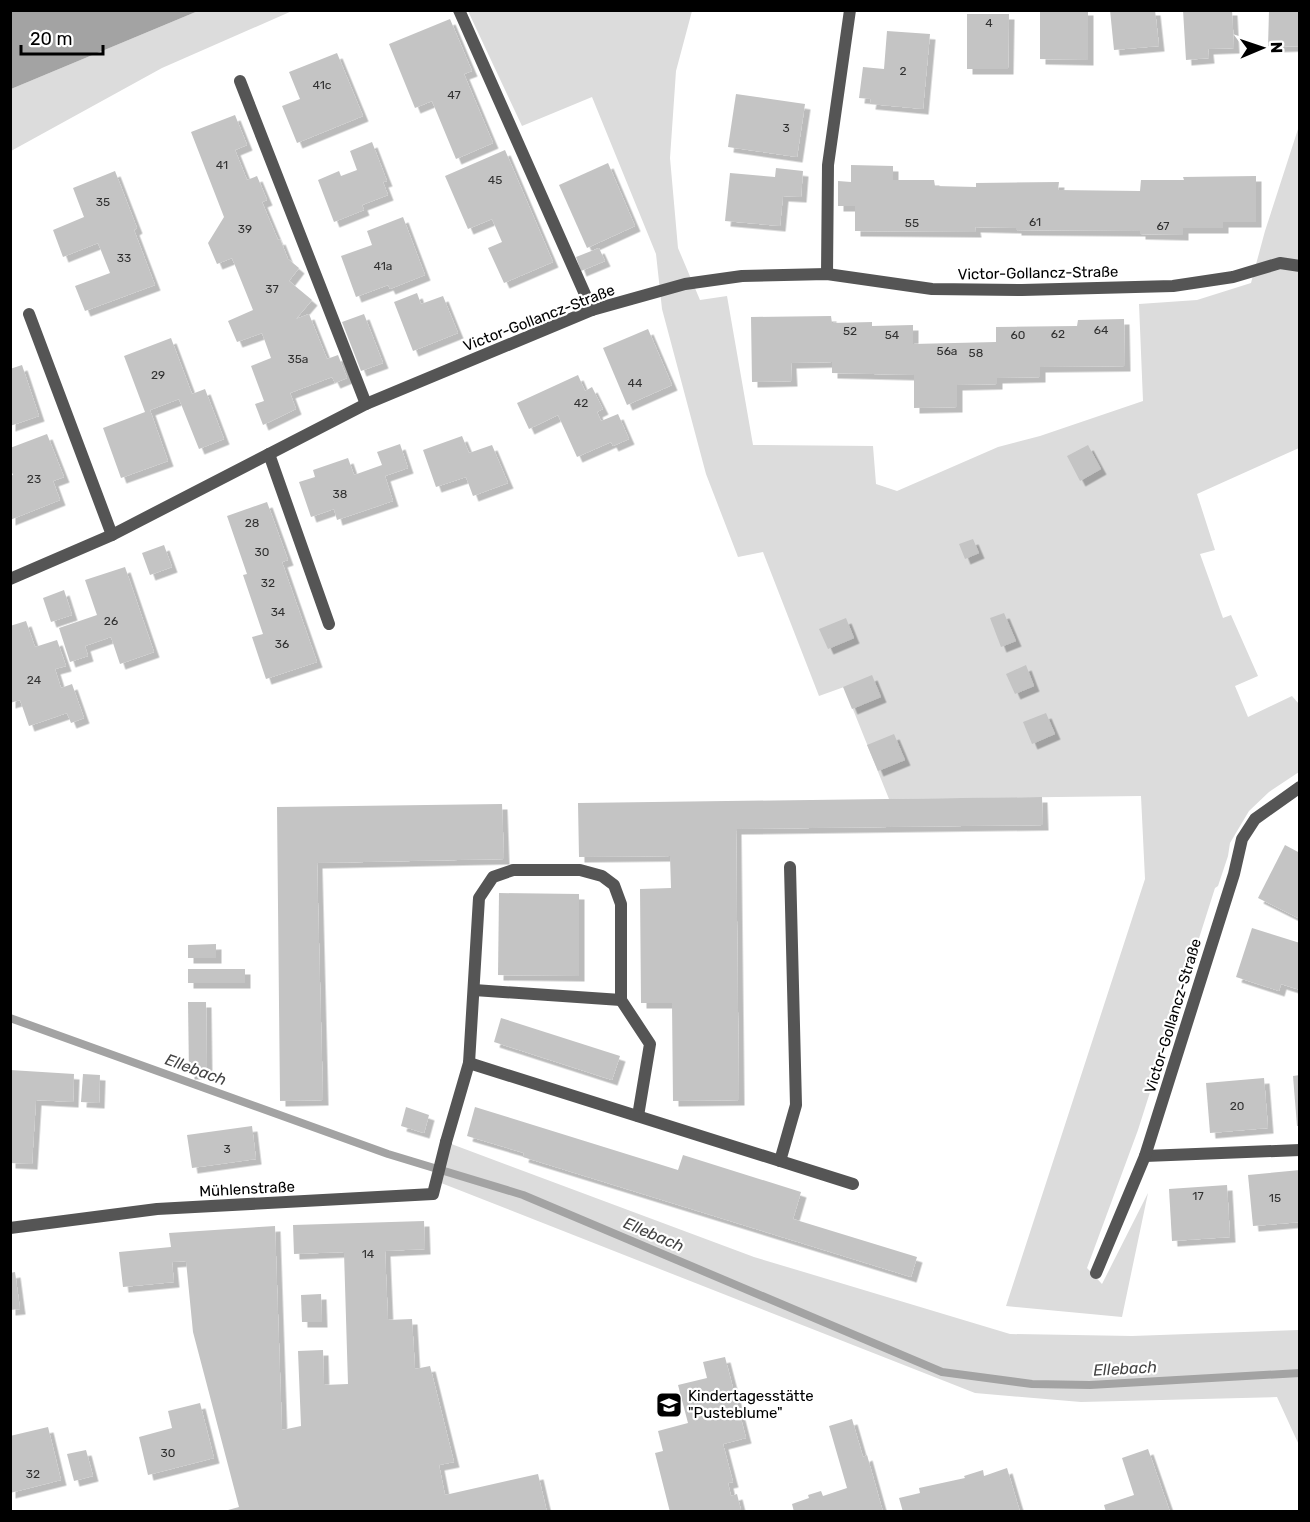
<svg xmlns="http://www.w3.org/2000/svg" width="1310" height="1522" font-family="Rubik,sans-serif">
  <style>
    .green { fill: #dcdcdc }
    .water { fill: #a3a3a3 }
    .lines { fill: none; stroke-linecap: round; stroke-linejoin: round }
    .stream { stroke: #a3a3a3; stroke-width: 8 }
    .building { fill: #c4c4c4; filter: url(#shadow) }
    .service { stroke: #555; stroke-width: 12 }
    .minor { stroke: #555; stroke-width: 12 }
    .labels { text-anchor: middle; stroke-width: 4.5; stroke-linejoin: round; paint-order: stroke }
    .number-label { font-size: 12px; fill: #313131 }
    .street-label { font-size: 15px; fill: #000; stroke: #fff }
    .poi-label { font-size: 15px; fill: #000; stroke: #fff; text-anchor: start }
    .water-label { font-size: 16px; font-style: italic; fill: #444; stroke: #fff }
  </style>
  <defs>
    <filter id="shadow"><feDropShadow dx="5.5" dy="5.5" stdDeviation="0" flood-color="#0004"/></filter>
  </defs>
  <rect width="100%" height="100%" fill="#fff"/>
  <!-- green -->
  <g class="green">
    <polygon points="198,11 292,11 162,68 11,151 11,89"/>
    <polygon points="468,11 692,11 676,71 670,158 678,248 700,300 727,296 753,445 873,446 876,484 897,491 998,447 1040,436 1143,401 1139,304 1197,300 1251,283 1265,231 1299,126 1299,448 1197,494 1215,550 1200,554 1223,618 1231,615 1258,676 1235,686 1248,717 1292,696 1299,704 1299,772 1269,792 1249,811 1230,843 1228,856 1218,886 1215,888 1138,1130 1087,1268 1102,1284 1148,1193 1122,1317 1006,1306 1145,879 1141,796 889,799 844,687 819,696 763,552 738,557 706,474 662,309 656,254 592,97 522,126"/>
    <polygon points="446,1142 754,1257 1010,1334 1132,1336 1299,1330 1299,1445 1277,1397 1081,1402 975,1393 436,1181"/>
  </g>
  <!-- water -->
  <polygon class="water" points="11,10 198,10 198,11 11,89"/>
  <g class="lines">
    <!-- stream -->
    <polyline class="stream" points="10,1018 388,1154 523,1195 942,1372 1032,1384 1090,1385 1300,1373"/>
  </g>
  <!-- building -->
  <g class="building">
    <polygon points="1040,10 1088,10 1088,60 1040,59"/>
    <polygon points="1110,10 1155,10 1159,46 1114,50"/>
    <polygon points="1183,10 1232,10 1234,48 1208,49 1209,58 1186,60"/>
    <polygon points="1269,10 1300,10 1300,46 1268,47"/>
    <polygon points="967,14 1009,14 1008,69 967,69"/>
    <polygon points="450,19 472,71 464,74 493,143 456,159 432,101 415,108 389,44"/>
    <polygon points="887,31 930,34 923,109 870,104 871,99 859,98 863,67 884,69"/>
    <polygon points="337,53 363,116 297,143 282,106 300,99 289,72"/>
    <polygon points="736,94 805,104 797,157 728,147"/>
    <polygon points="235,115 247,145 235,150 247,180 257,176 267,200 262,202 278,240 280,239 288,259 299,268 289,281 312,300 296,319 309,314 327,359 338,355 347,378 335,383 332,377 290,393 296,409 263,425 255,404 264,401 251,366 271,358 262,333 237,342 228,321 253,310 232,258 217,264 208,243 224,217 191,132"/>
    <polygon points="372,142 387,181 383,182 388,195 362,205 364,210 334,222 318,180 339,171 341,176 357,170 350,151"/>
    <polygon points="505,150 553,262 504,283 488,248 502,242 492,219 468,229 445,176"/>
    <polygon points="608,163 635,226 587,248 559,185"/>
    <polygon points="851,165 893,166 893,180 934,180 935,186 976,187 976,183 1059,182 1058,190 1140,191 1141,180 1184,180 1183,177 1256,176 1256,222 1223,222 1223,228 1183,228 1183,235 1140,234 1140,231 1016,230 1016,228 975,227 976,232 855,231 855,206 838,206 838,181 851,182"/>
    <polygon points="776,168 803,171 801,197 783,196 780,226 725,221 730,173 775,177"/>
    <polygon points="115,171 137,228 134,230 155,285 85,311 75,286 110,273 98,243 63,257 53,230 84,217 73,188"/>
    <polygon points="403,217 425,275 390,289 388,285 356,297 341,256 372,245 367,231"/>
    <polygon points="599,248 605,261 581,271 576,257"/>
    <polygon points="417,293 421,304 443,296 458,333 413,351 394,302"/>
    <polygon points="364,314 383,363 361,371 342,322"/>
    <polygon points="831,316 832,323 872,322 872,326 913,325 913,344 996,342 996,327 1077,326 1078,320 1124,319 1125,366 1040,367 1040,377 997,378 997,384 957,385 957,407 914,408 914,375 832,373 832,362 791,363 792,381 752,382 751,317"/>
    <polygon points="648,329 672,385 627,405 603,348"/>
    <polygon points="171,338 192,394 205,389 224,439 199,449 179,399 150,410 168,461 121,478 103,428 145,412 124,356"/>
    <polygon points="22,365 39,416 10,426 10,369"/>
    <polygon points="578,375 585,391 592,387 603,409 597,412 601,421 618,414 629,439 613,446 611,442 577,457 558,415 529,429 517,403"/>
    <polygon points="47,434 64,477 53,481 60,500 10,520 10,476 13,475 10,468 10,448"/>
    <polygon points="462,436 469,453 492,445 508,483 473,496 466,477 436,487 423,450"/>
    <polygon points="400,444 408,468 385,476 393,501 337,520 334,509 311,517 299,482 315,477 313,470 348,458 354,475 382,465 377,452"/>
    <polygon points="1088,445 1101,469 1080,481 1067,456"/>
    <polygon points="267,502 288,560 282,562 317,662 266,679 252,637 263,634 243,575 247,574 227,516"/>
    <polygon points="973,539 979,553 965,559 959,544"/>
    <polygon points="164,545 172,567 150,575 142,553"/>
    <polygon points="125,567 154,652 120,664 111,637 85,646 88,656 70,662 59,628 97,615 85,580"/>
    <polygon points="64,590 72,615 51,622 43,598"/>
    <polygon points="1004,613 1016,641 1001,647 990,618"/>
    <polygon points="846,618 854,638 828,649 819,629"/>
    <polygon points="26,621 35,647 57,640 66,666 55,669 61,688 72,684 84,718 71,723 67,713 29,726 20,700 10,703 10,626"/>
    <polygon points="1026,665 1034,686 1015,694 1006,674"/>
    <polygon points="872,675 881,697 852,709 843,687"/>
    <polygon points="1046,713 1055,734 1032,744 1023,722"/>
    <polygon points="894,734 905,760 878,771 867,745"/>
    <polygon points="1042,797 1043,825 736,829 739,1100 673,1101 672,1003 641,1003 640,889 671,888 670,856 579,857 578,803"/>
    <polygon points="502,804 504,859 317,863 323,1100 280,1101 277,807"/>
    <polygon points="1285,845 1300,853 1300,919 1258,898"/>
    <polygon points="499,893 579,894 579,976 498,975"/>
    <polygon points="1252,928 1300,943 1300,990 1281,984 1279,991 1236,977"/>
    <polygon points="216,944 216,958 188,958 188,945"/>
    <rect x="188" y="969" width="57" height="14"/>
    <polygon points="188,1002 206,1002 207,1074 189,1074"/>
    <polygon points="501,1018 620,1056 612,1080 494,1042"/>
    <polygon points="10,1070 74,1074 73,1102 36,1100 32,1164 10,1163"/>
    <polygon points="83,1074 100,1075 99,1103 81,1102"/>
    <polygon points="1300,1075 1300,1126 1297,1126 1293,1076"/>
    <polygon points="1264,1078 1268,1128 1210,1133 1206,1083"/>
    <polygon points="406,1107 429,1115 424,1133 401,1126"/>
    <polygon points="475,1107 678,1170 683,1155 801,1192 793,1219 917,1257 911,1277 523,1157 524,1153 467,1136"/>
    <polygon points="252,1126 256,1159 192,1168 187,1135"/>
    <polygon points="1300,1170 1300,1222 1253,1226 1248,1175"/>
    <polygon points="1227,1185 1230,1237 1172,1241 1169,1189"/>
    <polygon points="424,1221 425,1249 385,1251 388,1320 412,1319 415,1369 430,1366 454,1462 439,1465 445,1495 538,1474 547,1512 228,1512 228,1510 239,1507 193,1332 186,1261 172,1262 174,1282 123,1287 119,1252 171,1247 169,1233 275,1226 282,1430 301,1426 298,1351 323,1350 324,1385 348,1384 344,1252 294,1254 293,1225"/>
    <polygon points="15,1272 20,1309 10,1310 10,1273"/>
    <polygon points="321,1294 322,1322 302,1322 301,1295"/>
    <polygon points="725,1357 746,1438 723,1444 733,1482 728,1483 731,1496 737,1494 741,1510 670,1512 655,1453 663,1451 658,1431 688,1423 678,1385 707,1378 703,1362"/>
    <polygon points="200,1403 214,1458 148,1475 139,1437 172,1428 168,1411"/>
    <polygon points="852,1419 863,1457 867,1455 883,1512 794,1512 792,1504 809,1498 808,1495 821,1491 823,1496 847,1488 829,1426"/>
    <polygon points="48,1427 61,1480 10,1493 10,1436"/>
    <polygon points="1148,1449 1170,1512 1106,1512 1104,1505 1134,1495 1122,1458"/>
    <polygon points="86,1450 93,1476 74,1481 67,1454"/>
    <polygon points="1007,1468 1020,1512 903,1512 899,1498 920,1493 919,1488 965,1478 964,1476 983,1470 984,1476"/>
  </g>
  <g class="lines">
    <!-- service -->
    <g class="service">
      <polyline points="459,10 592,310"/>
      <polyline points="240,81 366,404"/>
      <polyline points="29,314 112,535"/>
      <polyline points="269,454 329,624"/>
      <polyline points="474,990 621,1000"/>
      <polyline points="469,1063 479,898 493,877 513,870 580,870 602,876 614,885 621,904 621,1000 650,1044 638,1116"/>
      <polyline points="446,1142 469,1063 853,1184"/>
      <polyline points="780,1161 796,1105 790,867"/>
    </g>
    <!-- minor -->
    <g class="minor">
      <polyline points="827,274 828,165 850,10"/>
      <polyline points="10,579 112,535 366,404 592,310 685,284 742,276 827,274 932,289 1022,290 1173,286 1233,277 1280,263 1300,266"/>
      <polyline points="1145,1156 1300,1150"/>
      <polyline points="10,1228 157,1209 433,1194 446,1142"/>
      <polyline points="1096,1273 1145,1156 1234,874 1242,839 1255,819 1300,787"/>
    </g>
  </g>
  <!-- icons -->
  <defs>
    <symbol id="school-square" viewBox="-11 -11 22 22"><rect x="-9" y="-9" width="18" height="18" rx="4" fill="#000" stroke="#fff"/><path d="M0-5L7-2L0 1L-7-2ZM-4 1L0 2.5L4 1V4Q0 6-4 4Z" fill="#fff"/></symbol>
  </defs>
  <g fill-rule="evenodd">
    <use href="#school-square" x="654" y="1390" width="30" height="30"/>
  </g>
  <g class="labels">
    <!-- number labels -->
    <g class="number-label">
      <text x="989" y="27">4</text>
      <text x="903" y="75">2</text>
      <text x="322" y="89">41c</text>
      <text x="454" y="99">47</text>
      <text x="786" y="132">3</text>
      <text x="222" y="169">41</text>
      <text x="495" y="184">45</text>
      <text x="103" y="206">35</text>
      <text x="1035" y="226">61</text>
      <text x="912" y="227">55</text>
      <text x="1163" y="230">67</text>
      <text x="245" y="233">39</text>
      <text x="124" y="262">33</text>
      <text x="383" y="270">41a</text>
      <text x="272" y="293">37</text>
      <text x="1101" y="334">64</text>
      <text x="850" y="335">52</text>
      <text x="1058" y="338">62</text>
      <text x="892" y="339">54</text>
      <text x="1018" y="339">60</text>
      <text x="947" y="355">56a</text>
      <text x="976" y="357">58</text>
      <text x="298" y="363">35a</text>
      <text x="158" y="379">29</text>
      <text x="635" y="387">44</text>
      <text x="581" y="407">42</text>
      <text x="34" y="483">23</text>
      <text x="340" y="498">38</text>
      <text x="252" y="527">28</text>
      <text x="262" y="556">30</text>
      <text x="268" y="587">32</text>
      <text x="278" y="616">34</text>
      <text x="111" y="625">26</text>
      <text x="282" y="648">36</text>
      <text x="34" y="684">24</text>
      <text x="1237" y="1110">20</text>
      <text x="227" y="1153">3</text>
      <text x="1198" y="1200">17</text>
      <text x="1275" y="1202">15</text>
      <text x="368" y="1258">14</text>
      <text x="168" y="1457">30</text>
      <text x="33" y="1478">32</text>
    </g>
    <!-- street labels -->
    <g class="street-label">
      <text transform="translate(1038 273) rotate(-1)" y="5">Victor-Gollancz-Straße</text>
      <text transform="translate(539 318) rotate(-21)" y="5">Victor-Gollancz-Straße</text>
      <text transform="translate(1173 1016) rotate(-73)" y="5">Victor-Gollancz-Straße</text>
      <text transform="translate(247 1189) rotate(-3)" y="5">Mühlenstraße</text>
    </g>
    <!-- poi labels -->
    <g class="poi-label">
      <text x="688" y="1401">Kindertagesstätte<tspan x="688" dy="17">"Pusteblume"</tspan></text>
    </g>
    <!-- water labels -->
    <g class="water-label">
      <text transform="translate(196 1069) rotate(20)" y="6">Ellebach</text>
      <text transform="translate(654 1234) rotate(23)" y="6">Ellebach</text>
      <text transform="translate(1125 1368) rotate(-3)" y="6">Ellebach</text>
    </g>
  </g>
  <!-- border -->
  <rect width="1310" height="1522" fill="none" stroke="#000000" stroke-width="24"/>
  <!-- north arrow -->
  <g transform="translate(1262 48) rotate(88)" stroke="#ffffff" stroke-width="4.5" paint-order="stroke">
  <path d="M0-4.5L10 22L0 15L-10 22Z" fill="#000000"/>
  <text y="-9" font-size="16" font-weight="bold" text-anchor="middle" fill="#000000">N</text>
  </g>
  <!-- scale -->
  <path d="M21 45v9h82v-9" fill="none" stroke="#000000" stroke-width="3"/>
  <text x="30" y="45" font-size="18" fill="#000000" stroke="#ffffff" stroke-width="4.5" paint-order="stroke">20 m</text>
</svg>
